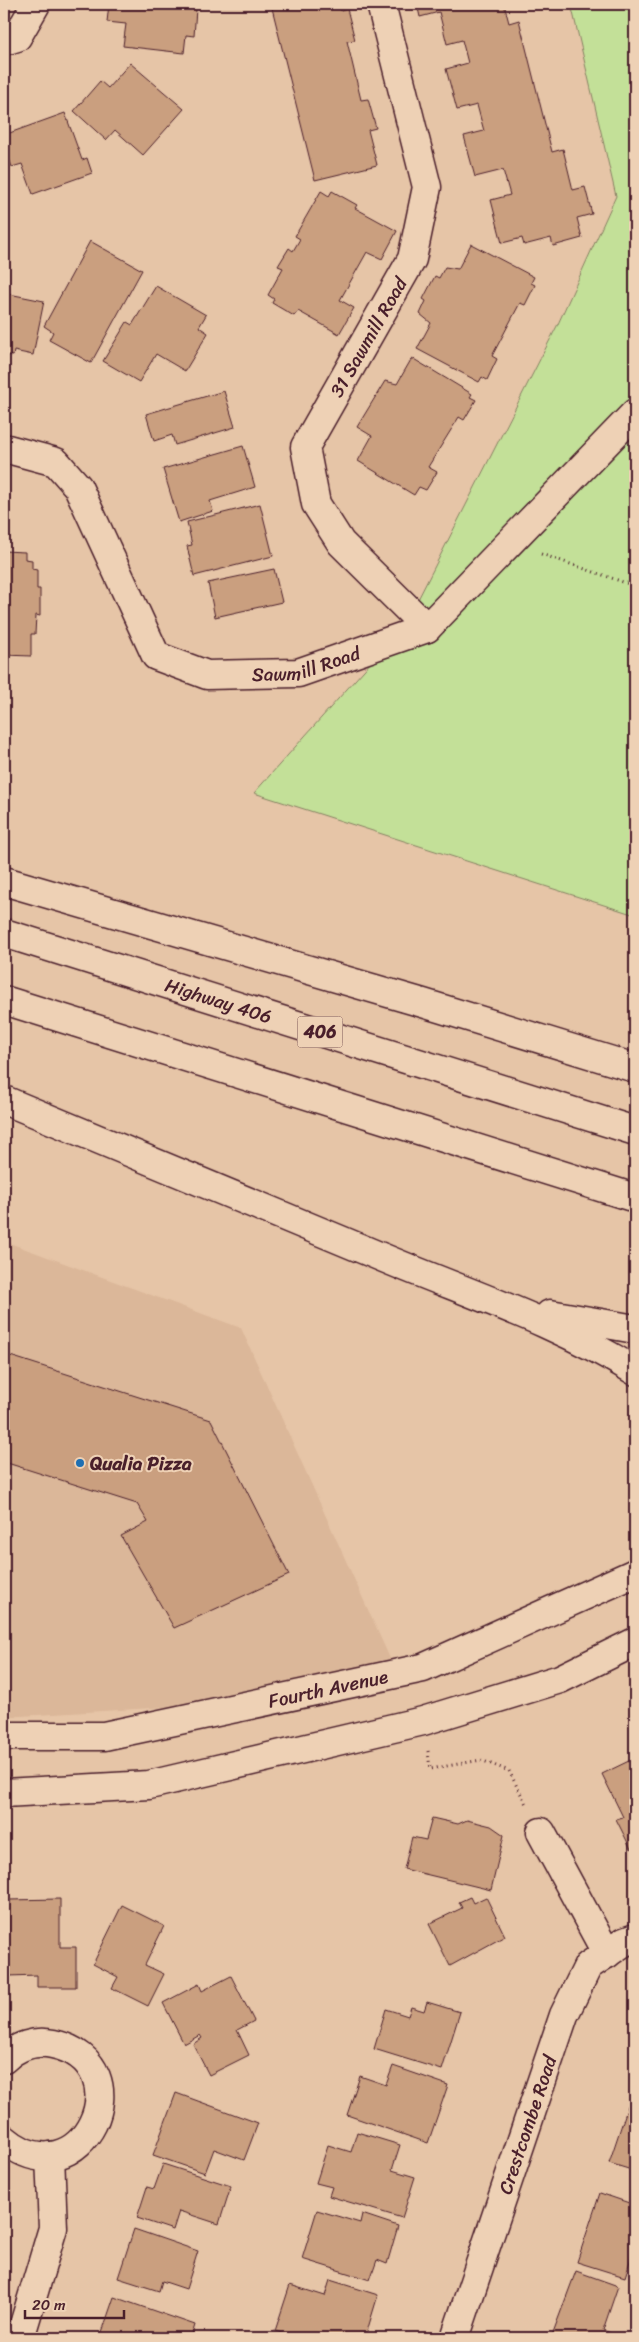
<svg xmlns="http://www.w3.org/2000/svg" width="639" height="2342" font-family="Sriracha,sans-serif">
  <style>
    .built { fill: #dbb799 }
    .green { fill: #c3e098; stroke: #868062 }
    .building { fill: #ca9f7f; stroke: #4a1f2b }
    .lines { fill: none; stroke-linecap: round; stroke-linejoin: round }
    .minor-casing { stroke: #4a1f2b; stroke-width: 31 }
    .major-casing { stroke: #4a1f2b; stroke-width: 31 }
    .highway-casing { stroke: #4a1f2b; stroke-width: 31 }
    .path { stroke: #4a1f2b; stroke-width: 3; stroke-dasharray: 1 4; stroke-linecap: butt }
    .minor { stroke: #eed1b5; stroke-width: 28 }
    .major { stroke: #eed1b5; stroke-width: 28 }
    .highway { stroke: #eed1b5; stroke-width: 28 }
    .poi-dot { fill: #1f6fb2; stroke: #eed1b5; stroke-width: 2 }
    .labels { text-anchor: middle; stroke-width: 4; stroke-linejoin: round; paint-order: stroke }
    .shield { fill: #eed1b5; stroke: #7b5454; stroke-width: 1 }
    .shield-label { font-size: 18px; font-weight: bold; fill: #4a1f2b }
    .street-label { font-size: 19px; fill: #4a1f2b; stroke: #eed1b5 }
    .poi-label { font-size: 19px; font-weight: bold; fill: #4a1f2b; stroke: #eed1b5; text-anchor: start }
  </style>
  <rect width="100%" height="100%" fill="#e6c5a7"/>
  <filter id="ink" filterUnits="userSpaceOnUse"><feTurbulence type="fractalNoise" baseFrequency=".02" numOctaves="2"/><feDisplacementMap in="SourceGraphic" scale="10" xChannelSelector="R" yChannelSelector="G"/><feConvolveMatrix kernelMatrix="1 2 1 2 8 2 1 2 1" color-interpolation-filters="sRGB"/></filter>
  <g filter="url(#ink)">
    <!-- built -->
    <polygon class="built" points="4,1241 241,1328 397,1674 202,1705 4,1717"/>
    <!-- green -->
    <polygon class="green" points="571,4 635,4 635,915 254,793 406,623 558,324 616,196"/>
    <!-- building -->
    <g class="building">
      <polygon points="109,4 191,4 191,8 196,9 194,36 186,35 184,53 123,46 126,24 107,22"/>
      <polygon points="271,4 339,4 341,11 347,9 355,40 347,41 361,100 368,99 376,128 368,130 377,165 315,180"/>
      <polygon points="417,4 504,4 509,23 519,20 552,152 563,149 573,190 585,187 592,214 577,218 582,238 553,246 551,238 524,245 522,238 502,243 491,200 510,195 503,170 475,177 464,136 484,131 477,105 457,110 446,69 468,63 462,40 447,44 439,12 420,17"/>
      <polygon points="130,63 184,109 143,155 115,130 106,140 74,111 100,81 108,88"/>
      <polygon points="65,113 82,160 87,158 92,173 33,194 22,164 12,167 4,144 4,135"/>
      <polygon points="321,191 329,196 332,191 357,205 355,208 397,231 382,259 367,252 340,300 354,308 339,334 298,311 294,316 272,303 274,299 268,295 283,268 278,266 289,248 293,251 300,239 295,236"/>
      <polygon points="90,241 142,270 91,363 49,340 53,332 44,326"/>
      <polygon points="471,244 534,277 531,283 535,285 525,305 520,303 492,356 497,359 487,380 482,377 479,382 417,349 431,323 420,314 426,301 423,299 435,276 439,278 445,267 458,269"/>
      <polygon points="156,286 206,315 199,327 208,333 185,371 156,354 139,382 103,361 127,322 132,325"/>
      <polygon points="4,293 44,301 33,355 14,351 13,356 4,354"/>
      <polygon points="412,358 472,394 470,397 476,400 464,420 459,417 428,467 437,472 426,490 419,487 414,495 358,461 372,436 357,427 385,381 397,384"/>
      <polygon points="224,391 235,427 175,445 172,435 154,441 146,414"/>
      <polygon points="243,446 255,487 210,501 213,511 179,522 163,469"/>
      <polygon points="260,504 273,556 194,576 187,546 192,545 187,522"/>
      <polygon points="4,551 25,552 25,559 32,560 32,569 37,570 37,589 40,589 40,616 36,615 35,634 31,634 31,656 4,655"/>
      <polygon points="274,569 282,602 215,617 208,583"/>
      <polygon points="4,1354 211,1420 289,1575 174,1628 121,1536 148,1522 137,1504 4,1462"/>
      <polygon points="635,1758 635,1846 631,1849 616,1819 623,1817 602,1774"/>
      <polygon points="432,1818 458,1824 467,1820 491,1826 504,1835 491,1890 404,1869 412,1837 426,1840"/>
      <polygon points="470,1897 473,1903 486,1897 505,1936 450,1966 429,1924 462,1908 459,1902"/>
      <polygon points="60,1899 60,1947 76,1947 76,1987 37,1987 37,1975 9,1976 8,1900"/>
      <polygon points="122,1905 164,1926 145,1965 164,1974 148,2006 112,1988 118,1977 93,1964"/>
      <polygon points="231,1976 254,2021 237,2030 249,2055 209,2075 193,2044 202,2038 200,2035 184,2044 163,2003 199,1984 202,1991"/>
      <polygon points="427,2002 460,2012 442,2070 374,2049 386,2009 408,2016 411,2007 424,2011"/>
      <polygon points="393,2066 448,2085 428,2143 347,2115 360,2076 386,2085"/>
      <polygon points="176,2093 258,2123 244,2160 214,2149 205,2173 153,2155"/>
      <polygon points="630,2100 635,2101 635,2171 609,2163"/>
      <polygon points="357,2132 400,2145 392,2170 415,2177 402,2218 329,2196 332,2187 316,2183 328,2145 351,2152"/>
      <polygon points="163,2164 231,2186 219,2224 179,2211 173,2230 137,2218 147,2187 154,2189"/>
      <polygon points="600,2193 635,2205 635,2245 625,2277 577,2262"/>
      <polygon points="317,2210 360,2223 362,2214 398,2226 387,2264 377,2260 370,2280 302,2259"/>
      <polygon points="134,2229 198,2251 186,2289 162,2281 159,2291 118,2278"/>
      <polygon points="576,2271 618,2286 603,2330 618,2336 617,2338 551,2338"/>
      <polygon points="330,2280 378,2295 365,2338 299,2338 275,2331 290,2285 325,2296"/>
      <polygon points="114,2297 195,2325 191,2338 100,2338"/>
    </g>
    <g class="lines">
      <defs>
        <g id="minor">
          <polyline points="381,4 427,187 412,259 305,447 316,504 341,543 427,628"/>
          <polyline points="4,41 17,37 36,4"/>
          <path id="s1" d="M4,448L56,462L78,487L156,656L207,675L298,673L427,628L635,413"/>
          <polyline points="541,1832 607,1954"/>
          <path d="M4,2059C17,2046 35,2040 53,2044C147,2064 81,2205 4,2139"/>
          <polyline points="20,2338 53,2228 50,2156"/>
          <path id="s2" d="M455,2338L564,2015L588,1966L624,1942L635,1938"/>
        </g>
        <g id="major">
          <path id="s3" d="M4,1736H104L423,1668L635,1573"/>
          <polyline points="4,1793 149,1785 423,1721 560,1679 635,1642"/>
        </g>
        <g id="highway">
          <polyline points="4,881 423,1003 635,1068"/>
          <path id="s4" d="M4,933L635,1131"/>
          <polyline points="4,1000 635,1198"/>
          <path d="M4,1100C133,1154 262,1208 391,1261C473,1295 559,1323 635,1371"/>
          <polyline points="550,1314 635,1329"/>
          <polyline points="634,1574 635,1573"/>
        </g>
      </defs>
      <!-- minor casing -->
      <use href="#minor" class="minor-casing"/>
      <!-- major casing -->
      <use href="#major" class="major-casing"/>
      <!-- highway casing -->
      <use href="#highway" class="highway-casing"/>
      <!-- path -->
      <g class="path">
        <polyline points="541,554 635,586"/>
        <polyline points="428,1751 430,1769 481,1760 509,1771 527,1806"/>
      </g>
      <!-- minor -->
      <use href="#minor" class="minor"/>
      <!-- major -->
      <use href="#major" class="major"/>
      <!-- highway -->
      <use href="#highway" class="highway"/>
    </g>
  </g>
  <!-- markers -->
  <circle class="poi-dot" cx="80" cy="1463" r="5"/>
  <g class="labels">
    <!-- shield labels -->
    <rect class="shield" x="297.5" y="1016.5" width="45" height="31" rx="4"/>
    <g class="shield-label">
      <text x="320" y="1038">406</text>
    </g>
    <!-- street labels -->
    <g class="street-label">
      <text transform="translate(368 337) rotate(-60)" y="7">31 Sawmill Road</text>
      <text dy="7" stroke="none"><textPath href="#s1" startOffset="428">Sawmill Road</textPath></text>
      <text dy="7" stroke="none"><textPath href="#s4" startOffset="225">Highway 406</textPath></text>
      <text dy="7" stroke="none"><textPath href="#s3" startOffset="329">Fourth Avenue</textPath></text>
      <text dy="7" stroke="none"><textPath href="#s2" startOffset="225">Crestcombe Road</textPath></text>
    </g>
    <!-- poi labels -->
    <g class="poi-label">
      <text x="90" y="1470">Qualia Pizza</text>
    </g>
  </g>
  <!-- margin -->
  <rect width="639" height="2342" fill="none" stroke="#eed1b5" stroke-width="20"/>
  <rect x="10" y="10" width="619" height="2322" fill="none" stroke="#4a1f2b" stroke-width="2" filter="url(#ink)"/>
  <!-- scale -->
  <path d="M25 2310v8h99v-8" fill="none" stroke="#4a1f2b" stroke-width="2.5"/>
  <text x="32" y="2310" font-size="15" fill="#4a1f2b" stroke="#eed1b5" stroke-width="4" paint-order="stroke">20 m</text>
</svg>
